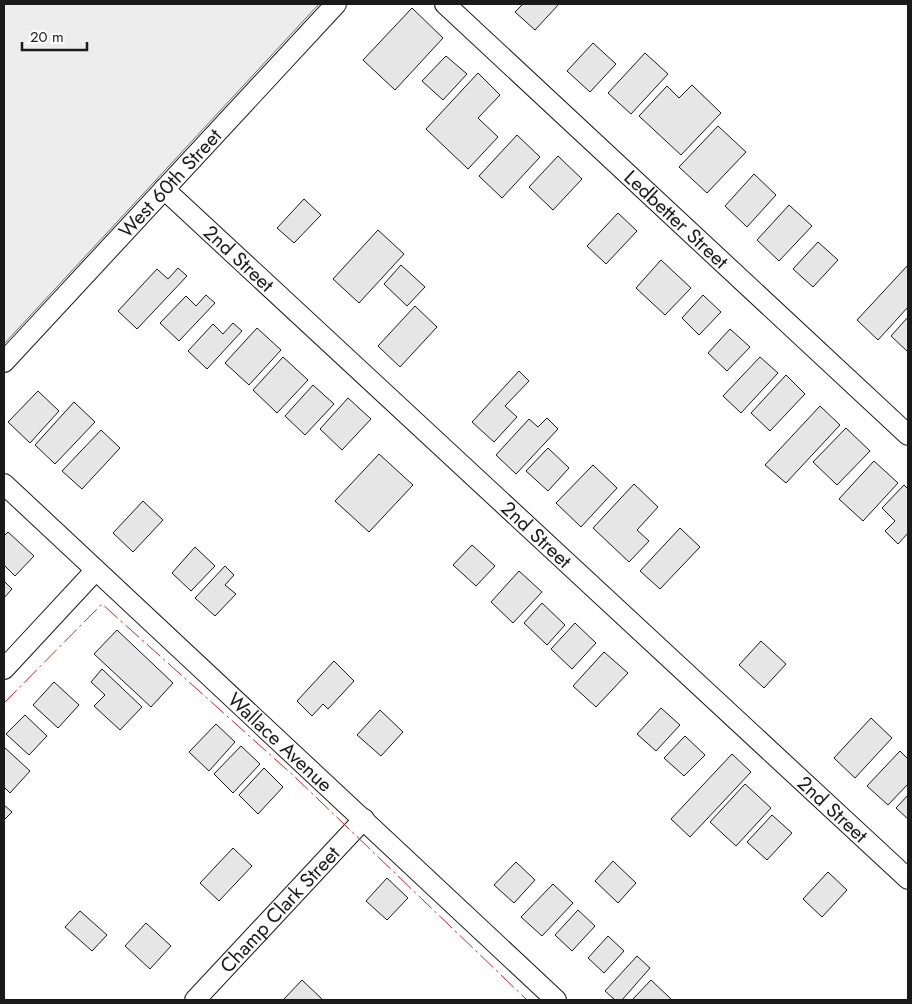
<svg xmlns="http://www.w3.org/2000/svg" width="912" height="1004" font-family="Jost,sans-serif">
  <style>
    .built { fill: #ededed; stroke: #6a6a6a }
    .building { fill: #e6e6e6; stroke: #1a1a1a }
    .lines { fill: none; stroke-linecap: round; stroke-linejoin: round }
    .street-casing { stroke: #1a1a1a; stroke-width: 22 }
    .street { stroke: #fff; stroke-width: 20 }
    .power { stroke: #c62828; stroke-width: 1; stroke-dasharray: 18 4 2.5 4; stroke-linecap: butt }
    .labels { text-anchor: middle; stroke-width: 4; stroke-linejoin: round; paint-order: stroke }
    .street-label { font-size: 20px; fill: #1a1a1a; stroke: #fff }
  </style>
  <rect width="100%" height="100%" fill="#fff"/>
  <!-- built -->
  <polygon class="built" points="4,4 319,4 4,344"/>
  <!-- building -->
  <g class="building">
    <polygon points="523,4 559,4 535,30 515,12"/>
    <polygon points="412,8 443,38 395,90 363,60"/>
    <polygon points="593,43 616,64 590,92 567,71"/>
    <polygon points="645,53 668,74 631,114 608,93"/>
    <polygon points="446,56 467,74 443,100 422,81"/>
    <polygon points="478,73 500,95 478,118 498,137 468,169 426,129"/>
    <polygon points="692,85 721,113 681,155 639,116 667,86 679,98"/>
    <polygon points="718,126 746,152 707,193 679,167"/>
    <polygon points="517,135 540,157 502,198 479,176"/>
    <polygon points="558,156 582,179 553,210 529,187"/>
    <polygon points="754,174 776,195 747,227 725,206"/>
    <polygon points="304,199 321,215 294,243 277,228"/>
    <polygon points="789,205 812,226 779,261 757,240"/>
    <polygon points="618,213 637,231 606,264 587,246"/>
    <polygon points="378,230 404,254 359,303 333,279"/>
    <polygon points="818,242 838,260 813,287 793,269"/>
    <polygon points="661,260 691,288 665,315 636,288"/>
    <polygon points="401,265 425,287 407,306 384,284"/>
    <polygon points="908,265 908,307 878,340 857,320"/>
    <polygon points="178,268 187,276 137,329 118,311 157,269 168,279"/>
    <polygon points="206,295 215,303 179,341 160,323 186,296 196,306"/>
    <polygon points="703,295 721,312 699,335 682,318"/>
    <polygon points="415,306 437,327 400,367 378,346"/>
    <polygon points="908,317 908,352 891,336"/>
    <polygon points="233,323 242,331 207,369 188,351 213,324 223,334"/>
    <polygon points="257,328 281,350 249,385 225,363"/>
    <polygon points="730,329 750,347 727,371 708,353"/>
    <polygon points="283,357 308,380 277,413 253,390"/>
    <polygon points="760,357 778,373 741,413 723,396"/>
    <polygon points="519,371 529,381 505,406 517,417 494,442 472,422"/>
    <polygon points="786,375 805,394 770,431 751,413"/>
    <polygon points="313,385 334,404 305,435 285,416"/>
    <polygon points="38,391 59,411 30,443 8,422"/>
    <polygon points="348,398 371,419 342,450 320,429"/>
    <polygon points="74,402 95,422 55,464 35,445"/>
    <polygon points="820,406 840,425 786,483 765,465"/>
    <polygon points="547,418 558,429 516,474 496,455 529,419 538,427"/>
    <polygon points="846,428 870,451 837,485 813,462"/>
    <polygon points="101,430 120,448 82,489 62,471"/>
    <polygon points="548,448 569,468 548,491 526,471"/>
    <polygon points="379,454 413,485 369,532 335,501"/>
    <polygon points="874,461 898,483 863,521 839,499"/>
    <polygon points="593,465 617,488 581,527 556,503"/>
    <polygon points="634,484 658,507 637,530 649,541 629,562 593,528"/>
    <polygon points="904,485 908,489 908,533 898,544 885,531 895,521 882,508"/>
    <polygon points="143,501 163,520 133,552 113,533"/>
    <polygon points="680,528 700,547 660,589 640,571"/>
    <polygon points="8,532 34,556 15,576 4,565 4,536"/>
    <polygon points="472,545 495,566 476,586 453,565"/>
    <polygon points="195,547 215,566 191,591 172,573"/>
    <polygon points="225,566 234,575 225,585 236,594 215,616 195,598"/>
    <polygon points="519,571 542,592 513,623 491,602"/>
    <polygon points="4,581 12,589 4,598"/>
    <polygon points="542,603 565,625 547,645 524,623"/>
    <polygon points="575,623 596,643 572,669 551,649"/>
    <polygon points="117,630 173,683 151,707 94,654"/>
    <polygon points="761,641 786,664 764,688 739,665"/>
    <polygon points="604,652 628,673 596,707 573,686"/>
    <polygon points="334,661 354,681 328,709 323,704 312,716 297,701"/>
    <polygon points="102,669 142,707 120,730 94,706 105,695 91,682"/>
    <polygon points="54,682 79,705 58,728 33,705"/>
    <polygon points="661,708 680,725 656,751 637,734"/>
    <polygon points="380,710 403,732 381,756 357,735"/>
    <polygon points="25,715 47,736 29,755 6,734"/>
    <polygon points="871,718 892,738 855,778 834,758"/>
    <polygon points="216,724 235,742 209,771 189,752"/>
    <polygon points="685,736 705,755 684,776 664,758"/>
    <polygon points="241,746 260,764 233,793 214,774"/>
    <polygon points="4,747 30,771 10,793 4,787"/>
    <polygon points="900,751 908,759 908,784 888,805 867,786"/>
    <polygon points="732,754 751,772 690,837 671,819"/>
    <polygon points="264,768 283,787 258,814 239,795"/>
    <polygon points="745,784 771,808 736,846 710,822"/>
    <polygon points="908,795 908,819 896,808"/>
    <polygon points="4,805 12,812 4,820"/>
    <polygon points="772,815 792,833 767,860 747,842"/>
    <polygon points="233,848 252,866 219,901 200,883"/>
    <polygon points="613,861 636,883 618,903 595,881"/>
    <polygon points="516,862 535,880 514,903 494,885"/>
    <polygon points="828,872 847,890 822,917 803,899"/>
    <polygon points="387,878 408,898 387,920 366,901"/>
    <polygon points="553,884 573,903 542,936 521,917"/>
    <polygon points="578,910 595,926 572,951 555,935"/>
    <polygon points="80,911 107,935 92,951 65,927"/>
    <polygon points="146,923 171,946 150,969 125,946"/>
    <polygon points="608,936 624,951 604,973 588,958"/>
    <polygon points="637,956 650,968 622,1000 615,1000 605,991"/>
    <polygon points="302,980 323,1000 283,1000"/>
    <polygon points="651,980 672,1000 632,1000"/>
  </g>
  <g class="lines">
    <defs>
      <g id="street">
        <path id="s1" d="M445,4L908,435"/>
        <path id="s2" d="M164,189L908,879"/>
        <path id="s3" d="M4,362L336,4"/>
        <path id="s4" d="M4,484L556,1000"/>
        <polyline points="4,669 95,571"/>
        <path id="s5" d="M195,1000L364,819"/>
      </g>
    </defs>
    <!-- street casing -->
    <use href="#street" class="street-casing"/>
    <!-- street -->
    <use href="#street" class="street"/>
    <!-- power -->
    <polyline class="power" points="4,703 102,604 295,777 527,1000"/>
  </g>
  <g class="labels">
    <!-- street labels -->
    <g class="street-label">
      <text dy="7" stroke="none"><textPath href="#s3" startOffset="244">West 60th Street</textPath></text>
      <text dy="7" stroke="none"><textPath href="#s1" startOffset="316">Ledbetter Street</textPath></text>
      <text dy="7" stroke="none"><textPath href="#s2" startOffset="102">2nd Street</textPath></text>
      <text dy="7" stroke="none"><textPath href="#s2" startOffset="508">2nd Street</textPath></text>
      <text dy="7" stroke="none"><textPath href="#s4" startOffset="378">Wallace Avenue</textPath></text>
      <text dy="7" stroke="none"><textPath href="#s2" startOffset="912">2nd Street</textPath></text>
      <text dy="7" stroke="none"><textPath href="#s5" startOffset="124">Champ Clark Street</textPath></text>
    </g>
  </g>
  <!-- border -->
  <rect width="912" height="1004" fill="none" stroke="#1a1a1a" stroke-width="10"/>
  <!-- scale -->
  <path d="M22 42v8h65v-8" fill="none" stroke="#1a1a1a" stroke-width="2.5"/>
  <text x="30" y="42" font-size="15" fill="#1a1a1a" stroke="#ffffff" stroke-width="4" paint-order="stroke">20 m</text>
</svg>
